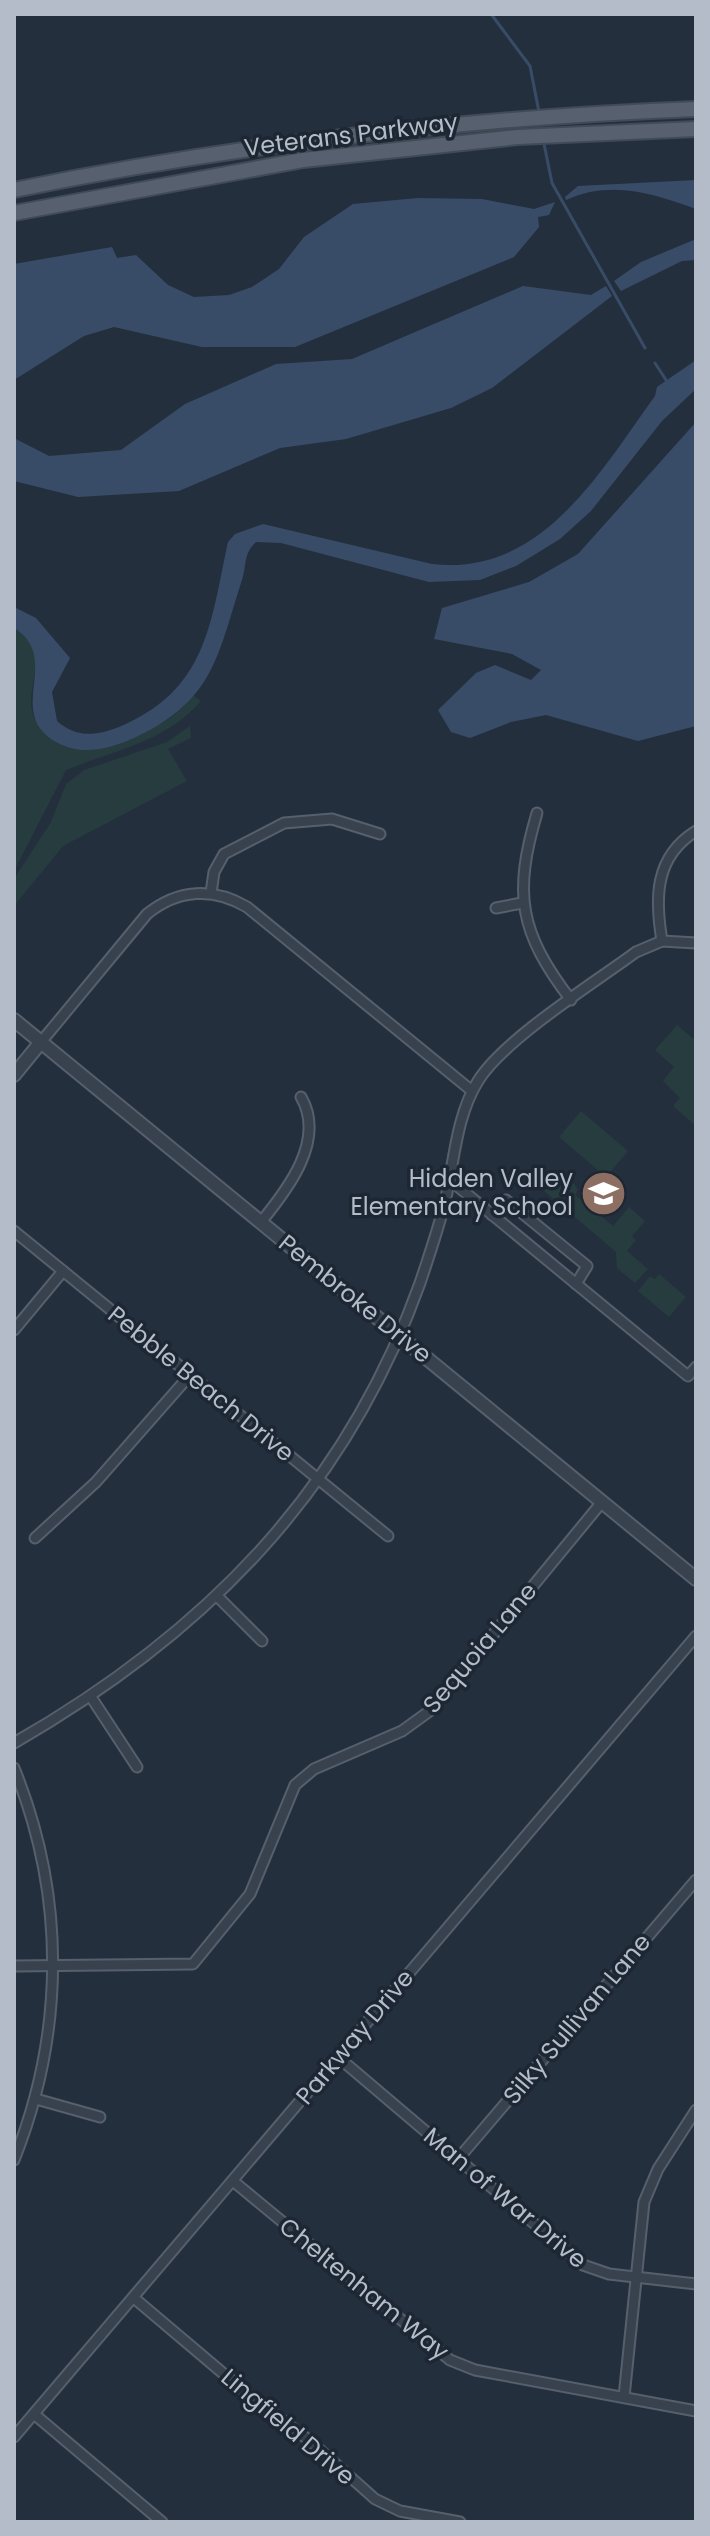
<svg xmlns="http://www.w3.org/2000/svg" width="710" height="2536" font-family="Poppins,sans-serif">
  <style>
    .green { fill: #263c3f }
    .water { fill: #394c67 }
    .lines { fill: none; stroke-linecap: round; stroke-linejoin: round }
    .stream { stroke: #394c67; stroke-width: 3 }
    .minor-casing { stroke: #565f6c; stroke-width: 13 }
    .tertiary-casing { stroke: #565f6c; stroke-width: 16 }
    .primary-casing { stroke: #414a57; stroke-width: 18 }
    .minor { stroke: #38414e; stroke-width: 9 }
    .tertiary { stroke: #38414e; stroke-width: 12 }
    .primary { stroke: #56606e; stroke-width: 14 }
    .labels { text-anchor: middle; stroke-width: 7; stroke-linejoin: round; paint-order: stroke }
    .street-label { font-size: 24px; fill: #b4bcc9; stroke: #1d2633 }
    .poi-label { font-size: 24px; fill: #b4bcc9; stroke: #1d2633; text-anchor: end }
  </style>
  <rect width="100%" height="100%" fill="#242f3e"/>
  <!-- green -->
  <g class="green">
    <path d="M14,628C61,657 12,695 41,728C49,738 59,745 72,748C81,749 93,744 102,742C139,734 170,727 193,695L201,701C167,741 113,751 66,770L14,871Z"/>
    <polygon points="190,726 191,738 168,749 187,781 63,846 14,906 14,879 51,822 66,784 84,770 167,742"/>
    <polygon points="677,1025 696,1041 695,1125 673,1106 680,1098 663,1081 674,1067 655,1050"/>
    <polygon points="581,1111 628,1151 606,1177 559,1137"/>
    <polygon points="558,1179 574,1184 578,1190 575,1195 613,1226 629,1207 645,1221 632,1236 636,1240 627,1251 648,1269 635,1283 617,1268 616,1252 542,1189 546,1180"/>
    <polygon points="659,1274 686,1297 669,1317 638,1291 650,1276 655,1279"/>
  </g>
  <!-- water -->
  <g class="water">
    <path d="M696,180V209C652,193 611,180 566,200L565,197L578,186Z"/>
    <polygon points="418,198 482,199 534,209 555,202 549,215 538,217 539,227 514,257 295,347 202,347 114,327 84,336 14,380 14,264 112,247 117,258 136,255 168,285 194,297 229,295 252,287 279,269 304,237 353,204"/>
    <polygon points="696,239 696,260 682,261 621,291 614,281 641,262"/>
    <polygon points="523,286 591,295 606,286 612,296 492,388 451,408 346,439 280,448 179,491 78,497 14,481 14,438 49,456 121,450 185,404 276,364 352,359"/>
    <path d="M696,360V389L662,421L591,511L560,539L516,566L480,580L429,582L281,543L256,542C243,554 247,564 242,580C217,657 214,701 134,738C109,749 83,756 58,743C2,713 64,659 14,628V607L36,618L70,658L52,692L57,721C76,738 96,736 119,727C207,690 210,625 228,542L235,534L263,524L432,564C541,577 600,472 655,396L657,387Z"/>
    <polygon points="696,422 696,726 638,741 546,715 511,722 470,738 451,732 438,710 476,673 495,665 531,680 541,670 512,654 434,639 442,608 529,582 578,554"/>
  </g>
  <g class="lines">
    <!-- stream -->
    <g class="stream">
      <polyline points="491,14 530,66 539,112"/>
      <polyline points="543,139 552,183 645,348"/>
      <polyline points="655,363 666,380"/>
    </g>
    <defs>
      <g id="minor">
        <path d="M537,813C513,894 519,932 571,1000"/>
        <polyline points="211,893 214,872 224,854 284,823 332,819 380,834"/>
        <polyline points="496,908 522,903"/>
        <path d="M662,941C655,899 654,857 696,831"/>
        <path d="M41,1042L147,914C178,889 213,887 247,907L472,1091"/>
        <polyline points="450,1180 688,1376 696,1367"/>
        <polyline points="492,1215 506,1200 587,1266 576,1284"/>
        <path d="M261,1222C288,1189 326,1140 301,1097"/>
        <polyline points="14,1231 388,1536"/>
        <polyline points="14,1330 63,1271"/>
        <polyline points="35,1538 96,1482 190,1375"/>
        <polyline points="218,1597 262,1641"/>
        <polyline points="91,1697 137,1767"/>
        <path d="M14,1743C204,1634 345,1492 420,1283C429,1256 438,1230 445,1202C454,1163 456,1116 478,1081C504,1039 594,983 636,952L662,941L696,943"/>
        <path d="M14,1768C66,1896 65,2032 14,2160"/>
        <polyline points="14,1966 193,1964 250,1894 295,1785 314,1769 402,1731 431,1710 602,1502"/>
        <polyline points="338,2057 583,2265 609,2274 696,2284"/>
        <polyline points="36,2099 100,2117"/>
        <polyline points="458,2159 696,1880"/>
        <polyline points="233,2181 450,2360 475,2370 696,2411"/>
        <polyline points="134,2298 244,2391 310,2441 375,2499 400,2511 460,2522"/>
        <polyline points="624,2397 644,2202 658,2169 696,2110"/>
        <polyline points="34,2414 162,2522"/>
        <polyline points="14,2437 696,1636"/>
      </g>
      <g id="tertiary">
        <polyline points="14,1020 696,1579"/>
        <polyline points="14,1075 41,1042"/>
      </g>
      <g id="primary">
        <path d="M14,190C238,144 467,118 696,109"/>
        <polyline points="14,213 303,160 518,137 696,129"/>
      </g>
    </defs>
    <!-- minor casing -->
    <use href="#minor" class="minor-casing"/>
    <!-- tertiary casing -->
    <use href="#tertiary" class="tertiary-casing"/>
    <!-- primary casing -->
    <use href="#primary" class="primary-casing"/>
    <!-- minor -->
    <use href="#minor" class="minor"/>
    <!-- tertiary -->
    <use href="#tertiary" class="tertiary"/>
    <!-- primary -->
    <use href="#primary" class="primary"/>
  </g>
  <!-- icons -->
  <defs>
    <symbol id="school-disc" viewBox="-11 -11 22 22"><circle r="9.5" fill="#8d6e63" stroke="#1d2633"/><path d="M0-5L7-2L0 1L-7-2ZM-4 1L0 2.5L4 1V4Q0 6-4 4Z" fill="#fff"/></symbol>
  </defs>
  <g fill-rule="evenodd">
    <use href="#school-disc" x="578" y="1168" width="51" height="51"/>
  </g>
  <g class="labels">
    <!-- street labels -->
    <g class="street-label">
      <text transform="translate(351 135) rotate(-7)" y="8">Veterans Parkway</text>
      <text transform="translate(355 1299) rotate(39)" y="8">Pembroke Drive</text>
      <text transform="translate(201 1384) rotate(39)" y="8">Pebble Beach Drive</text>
      <text transform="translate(480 1648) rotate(-50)" y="8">Sequoia Lane</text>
      <text transform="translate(577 2019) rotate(-50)" y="8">Silky Sullivan Lane</text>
      <text transform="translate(355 2037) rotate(-50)" y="8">Parkway Drive</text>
      <text transform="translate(505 2198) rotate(40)" y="8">Man of War Drive</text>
      <text transform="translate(364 2289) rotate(39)" y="8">Cheltenham Way</text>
      <text transform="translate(288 2427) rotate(40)" y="8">Lingfield Drive</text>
    </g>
    <!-- poi labels -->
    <g class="poi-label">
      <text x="573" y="1187">Hidden Valley<tspan x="573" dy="28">Elementary School</tspan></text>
    </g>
  </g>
  <!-- border -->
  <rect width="710" height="2536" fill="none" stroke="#b4bcc9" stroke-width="32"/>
</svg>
